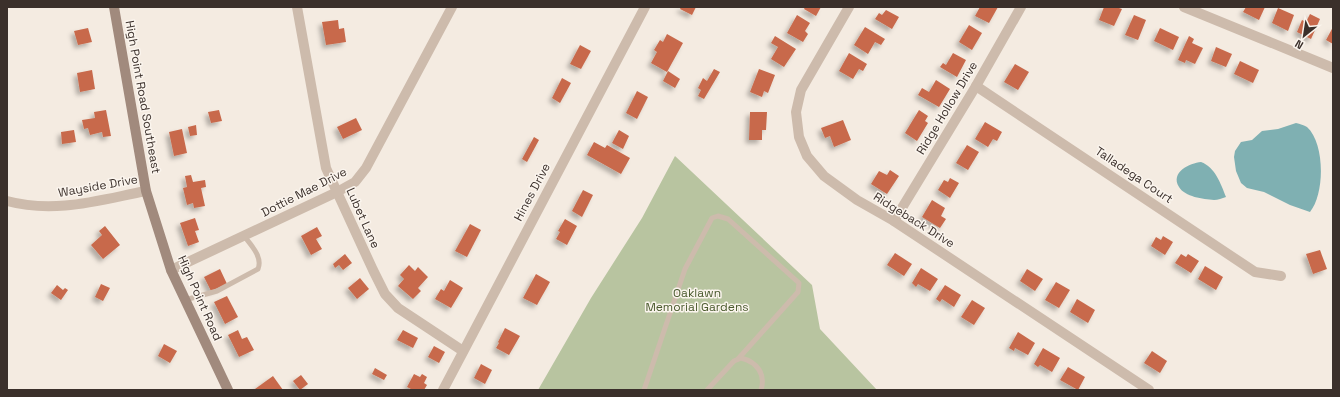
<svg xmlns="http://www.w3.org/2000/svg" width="1340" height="397" font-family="'Space Grotesk',sans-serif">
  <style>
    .green { fill: #b8c4a0 }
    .water { fill: #7fb0b2 }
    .building { fill: #c8694b; filter: url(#shadow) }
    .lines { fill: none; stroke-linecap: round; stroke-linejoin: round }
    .lane { stroke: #cdbbac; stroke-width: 5 }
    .street { stroke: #cdbbac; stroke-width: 10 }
    .secondary { stroke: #a18a7d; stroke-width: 10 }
    .labels { text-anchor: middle; stroke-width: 3; stroke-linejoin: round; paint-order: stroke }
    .street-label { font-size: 12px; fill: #3b302b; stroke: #fbf5ee }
    .park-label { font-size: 12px; fill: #4a5a2e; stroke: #fbf5ee }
  </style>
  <defs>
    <filter id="shadow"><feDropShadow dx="-3.5" dy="3.5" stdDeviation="2" flood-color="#0004"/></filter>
  </defs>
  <rect width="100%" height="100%" fill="#f4ebe1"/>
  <!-- green -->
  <polygon class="green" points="675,156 812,285 820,329 877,390 538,390 591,298 642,218"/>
  <!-- water -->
  <g class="water">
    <path d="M1296,123C1300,124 1304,125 1307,127C1325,143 1325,194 1310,212L1290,205L1264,192L1247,188L1241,183L1236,171L1234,157L1235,151L1241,142L1252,140L1262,131L1278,129Z"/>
    <path d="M1201,162C1215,167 1221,184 1226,197C1222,198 1218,200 1214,200C1203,199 1185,197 1179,187C1170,172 1190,163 1201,162Z"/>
  </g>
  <!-- building -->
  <g class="building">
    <polygon points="681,7 696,7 692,15 680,9"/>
    <polygon points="805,7 821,7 816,16 804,9"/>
    <polygon points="980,7 998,7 989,23 975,16"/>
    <polygon points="1104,7 1116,7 1122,9 1114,26 1099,20"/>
    <polygon points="1246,7 1265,7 1259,20 1243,12"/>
    <polygon points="1278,8 1294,15 1288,31 1272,23"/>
    <polygon points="886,10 899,17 892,29 875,19 879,13 882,15"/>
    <polygon points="1310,14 1320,19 1311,39 1297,32 1302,20 1306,22"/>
    <polygon points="797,15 810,23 805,31 808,34 803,42 787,33"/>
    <polygon points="1134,15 1146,20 1138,40 1125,35"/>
    <polygon points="338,20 339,29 344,28 346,42 326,45 322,22"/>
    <polygon points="969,25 982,33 972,50 959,42"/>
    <polygon points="865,27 885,39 881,45 875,42 868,54 854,45"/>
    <polygon points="1333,27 1333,44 1326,40"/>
    <polygon points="88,28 92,42 78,45 74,31"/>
    <polygon points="1160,28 1179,37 1173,50 1154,41"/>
    <polygon points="667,34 683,43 667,72 651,63 657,52 654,50 660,40 663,42"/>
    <polygon points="775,36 796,49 784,67 771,59 778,47 771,43"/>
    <polygon points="1189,36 1194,39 1192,43 1203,48 1195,64 1186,60 1185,63 1178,60"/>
    <polygon points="580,45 591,51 581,69 570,64"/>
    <polygon points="1216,47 1232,54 1226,67 1211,61"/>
    <polygon points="849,53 867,64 863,71 859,69 853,79 839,71"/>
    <polygon points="953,53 966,60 957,77 940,67 943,63 946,65"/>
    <polygon points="1240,61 1259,70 1253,83 1234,74"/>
    <polygon points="1015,64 1029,72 1018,90 1004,82"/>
    <polygon points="714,69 720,72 704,99 698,96 701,90 698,88 703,78 707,81"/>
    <polygon points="759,69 775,75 768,93 764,91 762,97 750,92"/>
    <polygon points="92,70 95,89 80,92 77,73"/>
    <polygon points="668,71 680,79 675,88 663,81"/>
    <polygon points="562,78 571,83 560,103 552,98"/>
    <polygon points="936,80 950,89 939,107 918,95 922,88 929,92"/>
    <polygon points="637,91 648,97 637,119 626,113"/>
    <polygon points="106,110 111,136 103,137 102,132 90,135 88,128 84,129 82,120 95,118 94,112"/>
    <polygon points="219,110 222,121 211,123 208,112"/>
    <polygon points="919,110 928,116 925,121 928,123 917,141 905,133"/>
    <polygon points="750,112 767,112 766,130 762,130 762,140 749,140"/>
    <polygon points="356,118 362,130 343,139 337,127"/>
    <polygon points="843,120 851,140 834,147 830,136 825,138 821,128"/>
    <polygon points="985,122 1002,132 997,141 993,139 988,147 975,139"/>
    <polygon points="196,125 197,135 190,136 188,127"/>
    <polygon points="182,129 187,153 174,156 169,132"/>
    <polygon points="74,130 76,142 62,144 61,132"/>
    <polygon points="619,130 629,136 623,149 612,143"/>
    <polygon points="534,137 539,140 527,162 522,159"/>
    <polygon points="594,142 605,148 607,145 630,158 621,174 587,155"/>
    <polygon points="967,145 979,152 968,170 956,163"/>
    <polygon points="890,170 899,176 887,194 871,184 879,171 887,175"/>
    <polygon points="191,175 193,182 205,180 206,187 201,188 205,206 194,208 193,203 187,205 183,188 187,187 185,176"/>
    <polygon points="950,178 959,183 950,198 938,190 944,180 948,182"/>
    <polygon points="583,190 593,195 582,217 572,211"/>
    <polygon points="932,200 945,208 941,216 946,219 940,228 922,217"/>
    <polygon points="195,218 199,230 195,231 199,242 188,246 180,223"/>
    <polygon points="565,219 577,226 567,245 556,239 560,232 558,231"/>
    <polygon points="470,224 481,230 467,257 455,251"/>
    <polygon points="105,226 120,245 103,259 91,245 102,235 99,231"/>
    <polygon points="317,227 322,236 316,239 322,249 311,255 301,236"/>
    <polygon points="1163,236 1173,242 1165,255 1151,246 1156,237 1161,240"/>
    <polygon points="1320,250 1327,269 1313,274 1306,254"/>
    <polygon points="895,253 912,264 904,276 887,265"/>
    <polygon points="345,254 352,263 343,270 339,265 335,268 333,264"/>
    <polygon points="1181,254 1186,257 1188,254 1199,261 1191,273 1175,263"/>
    <polygon points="409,265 415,271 418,267 428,277 418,288 421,291 413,299 398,286 404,279 400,275"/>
    <polygon points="1205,266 1223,277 1216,290 1198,279"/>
    <polygon points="921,268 938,279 930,291 918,284 916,287 912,283"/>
    <polygon points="220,269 227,284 211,291 204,277"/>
    <polygon points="1027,269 1043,279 1035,291 1020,281"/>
    <polygon points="536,274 550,282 537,305 523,298"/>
    <polygon points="360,278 369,289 357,299 348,288"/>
    <polygon points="450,280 463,288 451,308 435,299 441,289 444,291"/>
    <polygon points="1056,282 1070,290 1059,308 1045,300"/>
    <polygon points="101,284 110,288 103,301 95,297"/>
    <polygon points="57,285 63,290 65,288 68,290 61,300 51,293"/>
    <polygon points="945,285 961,295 954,307 942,299 940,302 936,299"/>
    <polygon points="227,296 238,317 225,324 214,302"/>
    <polygon points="1077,299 1095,310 1088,323 1070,312"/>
    <polygon points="972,300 985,308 974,325 961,317"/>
    <polygon points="505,328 520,336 509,355 496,348 499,343 498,342"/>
    <polygon points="238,330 242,339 247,337 254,350 239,357 228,335"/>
    <polygon points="403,330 418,338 413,348 397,340"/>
    <polygon points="1018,332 1035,343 1028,355 1015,348 1014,351 1009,348"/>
    <polygon points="164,344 177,351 170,363 158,356"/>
    <polygon points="434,346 445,352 439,363 428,357"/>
    <polygon points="1043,348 1060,358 1052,372 1040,365 1038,367 1034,364"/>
    <polygon points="1152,351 1167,361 1160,373 1144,363"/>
    <polygon points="481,364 492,370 485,384 474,378"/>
    <polygon points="1068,367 1085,377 1078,390 1060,380"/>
    <polygon points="375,368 387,375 384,380 372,374"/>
    <polygon points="414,374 420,377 422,374 427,377 424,383 427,385 424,390 413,390 407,387"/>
    <polygon points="301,375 308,384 300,390 293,381"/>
    <polygon points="273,376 283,390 256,390 255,389"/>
  </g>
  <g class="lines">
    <!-- lane -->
    <g class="lane">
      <path d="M185,300L217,291L258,269C263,257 251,245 244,236"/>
      <polyline points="644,390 685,269 712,218 718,216 728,219 799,283 798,292 738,359"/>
      <path d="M707,390L734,361L741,358C757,362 766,374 761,390"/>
    </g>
    <!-- street -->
    <g class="street">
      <polyline points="297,7 326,168 373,270 385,294 398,308 463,351"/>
      <polyline points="849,7 801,90 796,112 799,137 807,156 824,176 857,200 894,221 1149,390"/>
      <polyline points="1184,7 1333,68"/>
      <polyline points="976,86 1255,272 1281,276"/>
      <path d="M7,201C55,214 99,200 146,191"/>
      <polyline points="894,221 976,86 1021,7"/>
      <polyline points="171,270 337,192 355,182 366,168 452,7"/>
      <polyline points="443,390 645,7"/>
    </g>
    <!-- secondary -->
    <polyline class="secondary" points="114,7 146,191 171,270 228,390"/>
  </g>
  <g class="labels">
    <!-- street labels -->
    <g class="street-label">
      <text transform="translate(143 97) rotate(80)" y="4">High Point Road Southeast</text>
      <text transform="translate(947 108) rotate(-59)" y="4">Ridge Hollow Drive</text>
      <text transform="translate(1134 175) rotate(34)" y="4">Talladega Court</text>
      <text transform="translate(98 186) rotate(-10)" y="4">Wayside Drive</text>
      <text transform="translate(304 192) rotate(-27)" y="4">Dottie Mae Drive</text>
      <text transform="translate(532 192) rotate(-62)" y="4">Hines Drive</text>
      <text transform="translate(363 218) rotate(66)" y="4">Lubet Lane</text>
      <text transform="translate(914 220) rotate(32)" y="4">Ridgeback Drive</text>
      <text transform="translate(200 298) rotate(66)" y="4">High Point Road</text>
    </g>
    <!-- park labels -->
    <g class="park-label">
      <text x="697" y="297">Oaklawn<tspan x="697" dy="14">Memorial Gardens</tspan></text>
    </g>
  </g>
  <!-- border -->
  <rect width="1340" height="397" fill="none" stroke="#3b302b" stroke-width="16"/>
  <!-- north arrow -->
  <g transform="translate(1304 36) rotate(210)" stroke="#fbf5ee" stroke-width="3" paint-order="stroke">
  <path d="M0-3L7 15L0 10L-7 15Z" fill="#3b302b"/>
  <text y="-6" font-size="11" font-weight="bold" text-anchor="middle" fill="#3b302b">N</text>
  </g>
</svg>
